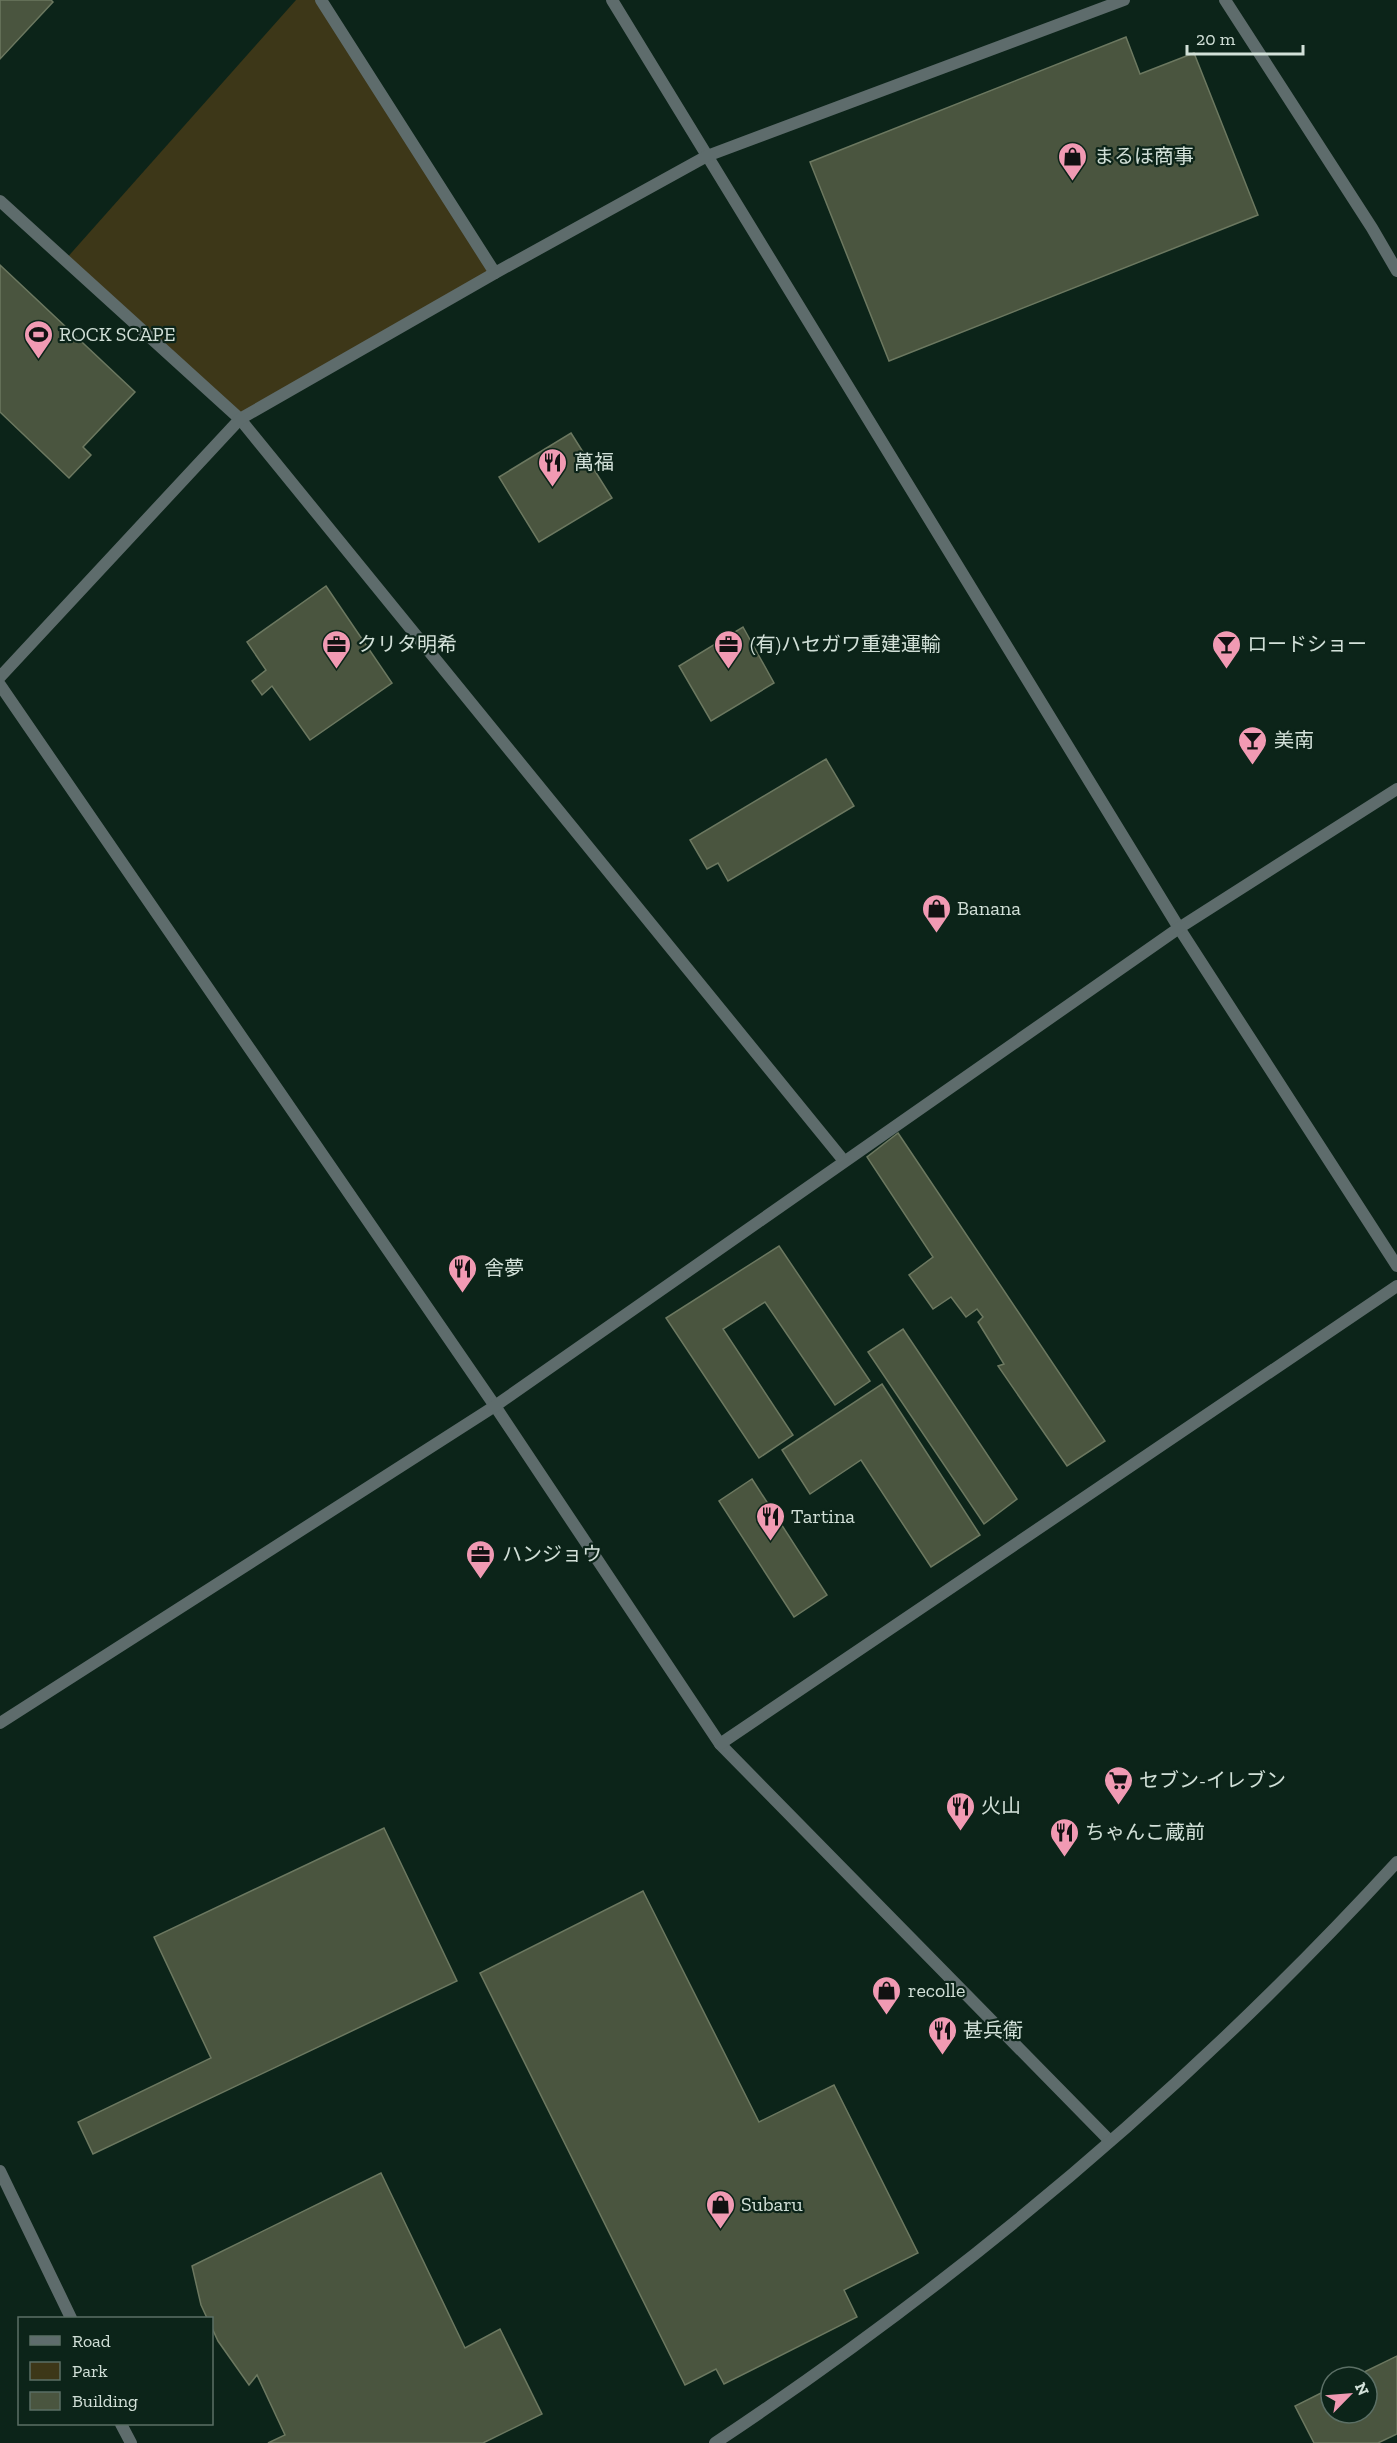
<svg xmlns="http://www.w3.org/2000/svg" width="1397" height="2443" font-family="'Zilla Slab','Noto Sans JP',serif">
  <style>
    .green { fill: #3d3718 }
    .building { fill: #4a553f; stroke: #6c7860; stroke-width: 1.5 }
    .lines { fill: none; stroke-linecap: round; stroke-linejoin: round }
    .minor { stroke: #5e6c6c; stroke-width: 12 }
    .tertiary { stroke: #5e6c6c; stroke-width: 12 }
    .labels { text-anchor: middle; stroke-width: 4.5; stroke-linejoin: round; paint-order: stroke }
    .poi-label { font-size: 20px; fill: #d2e0d8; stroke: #0c2419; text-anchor: start }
  </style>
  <rect width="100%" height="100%" fill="#0c2419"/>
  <!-- green -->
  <polygon class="green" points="296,0 321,0 495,273 240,419 65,260"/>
  <!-- building -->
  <g class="building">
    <polygon points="0,0 51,0 53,2 0,59"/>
    <polygon points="1126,37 1140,74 1194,53 1258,215 889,361 810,162"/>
    <polygon points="0,265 135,392 83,447 91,455 69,478 0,412"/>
    <polygon points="571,433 612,498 539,542 499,477"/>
    <polygon points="326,586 392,683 310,740 272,686 262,695 252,681 266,670 247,642"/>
    <polygon points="743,627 774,683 711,721 679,666"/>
    <polygon points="826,759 854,806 728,881 718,863 707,869 690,840"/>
    <polygon points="898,1133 1105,1441 1067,1466 998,1366 1004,1364 978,1322 983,1317 977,1309 966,1317 951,1297 933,1309 909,1275 933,1257 867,1157"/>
    <polygon points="779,1246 870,1381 835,1405 765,1302 723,1329 793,1435 759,1458 666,1318"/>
    <polygon points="903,1329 1017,1499 984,1524 868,1352"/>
    <polygon points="882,1384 980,1535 931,1567 861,1460 810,1494 782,1450"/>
    <polygon points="752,1479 827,1595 794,1617 719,1501"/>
    <polygon points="384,1828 457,1981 93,2154 78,2122 211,2058 154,1937"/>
    <polygon points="643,1891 759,2122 834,2085 918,2253 844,2290 857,2317 724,2384 716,2369 685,2385 480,1973"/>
    <polygon points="381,2173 465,2348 500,2329 542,2414 483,2443 268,2443 285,2435 257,2375 249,2385 218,2341 212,2328 212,2318 207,2318 201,2305 192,2266"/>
    <polygon points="1397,2356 1397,2434 1378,2443 1314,2443 1295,2406 1331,2388 1331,2413 1367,2413 1367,2377 1354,2377"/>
  </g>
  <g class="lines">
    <!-- minor -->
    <g class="minor">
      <polyline points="321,0 495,273"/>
      <polyline points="612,0 1179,928 1397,1266"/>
      <polyline points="0,201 240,419 844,1161"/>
      <polyline points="0,677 240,419 495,273 707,156 1124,0"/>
      <polyline points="0,685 495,1406 720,1744 1110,2141"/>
      <polyline points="720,1744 1397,1286"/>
      <polyline points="0,2171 71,2318"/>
      <polyline points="121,2424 131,2443"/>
    </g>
    <!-- tertiary -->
    <g class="tertiary">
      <polyline points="1225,0 1372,228 1397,271"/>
      <polyline points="0,1723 495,1406 1179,928 1397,789"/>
      <path d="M715,2443C963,2278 1195,2082 1397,1862"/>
    </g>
  </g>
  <!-- icons -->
  <defs>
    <symbol id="shop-pin" viewBox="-11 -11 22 30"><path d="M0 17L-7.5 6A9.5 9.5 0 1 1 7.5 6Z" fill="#f19ab3" stroke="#0c2419"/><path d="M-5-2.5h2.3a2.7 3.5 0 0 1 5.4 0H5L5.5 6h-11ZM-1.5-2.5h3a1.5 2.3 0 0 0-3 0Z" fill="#111"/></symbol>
    <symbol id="stadium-pin" viewBox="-11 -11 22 30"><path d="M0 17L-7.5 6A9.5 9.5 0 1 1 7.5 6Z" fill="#f19ab3" stroke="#0c2419"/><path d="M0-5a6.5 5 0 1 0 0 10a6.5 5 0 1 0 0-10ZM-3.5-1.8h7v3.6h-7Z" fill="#111"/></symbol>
    <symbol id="restaurant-pin" viewBox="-11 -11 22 30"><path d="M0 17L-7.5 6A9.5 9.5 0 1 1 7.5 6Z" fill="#f19ab3" stroke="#0c2419"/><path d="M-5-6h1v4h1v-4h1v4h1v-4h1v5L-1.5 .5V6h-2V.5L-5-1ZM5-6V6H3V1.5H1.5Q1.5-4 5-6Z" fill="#111"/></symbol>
    <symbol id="office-pin" viewBox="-11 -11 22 30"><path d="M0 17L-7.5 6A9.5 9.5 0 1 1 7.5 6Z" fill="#f19ab3" stroke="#0c2419"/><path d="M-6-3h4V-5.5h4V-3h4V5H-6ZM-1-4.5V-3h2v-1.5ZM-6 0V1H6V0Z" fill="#111"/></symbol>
    <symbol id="bar-pin" viewBox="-11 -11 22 30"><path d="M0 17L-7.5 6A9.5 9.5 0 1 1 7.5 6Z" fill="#f19ab3" stroke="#0c2419"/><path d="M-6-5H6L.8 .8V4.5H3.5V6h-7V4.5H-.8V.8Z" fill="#111"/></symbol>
    <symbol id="supermarket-pin" viewBox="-11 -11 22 30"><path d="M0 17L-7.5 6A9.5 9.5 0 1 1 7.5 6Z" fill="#f19ab3" stroke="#0c2419"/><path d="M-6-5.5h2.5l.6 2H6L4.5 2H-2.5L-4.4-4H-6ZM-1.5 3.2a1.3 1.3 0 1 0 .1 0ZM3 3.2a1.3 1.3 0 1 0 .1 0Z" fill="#111"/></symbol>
  </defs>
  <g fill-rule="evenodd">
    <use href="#shop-pin" x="1056" y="140" width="33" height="45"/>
    <use href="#stadium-pin" x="22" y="318" width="33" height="45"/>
    <use href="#restaurant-pin" x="536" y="446" width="33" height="45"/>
    <use href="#office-pin" x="320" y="628" width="33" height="45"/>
    <use href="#office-pin" x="712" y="628" width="33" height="45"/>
    <use href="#bar-pin" x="1210" y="628" width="33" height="45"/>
    <use href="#bar-pin" x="1236" y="724" width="33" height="45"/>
    <use href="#shop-pin" x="920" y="892" width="33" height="45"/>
    <use href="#restaurant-pin" x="446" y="1252" width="33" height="45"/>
    <use href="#restaurant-pin" x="754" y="1500" width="33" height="45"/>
    <use href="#office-pin" x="464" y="1538" width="33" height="45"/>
    <use href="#supermarket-pin" x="1102" y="1764" width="33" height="45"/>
    <use href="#restaurant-pin" x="944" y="1790" width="33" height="45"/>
    <use href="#restaurant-pin" x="1048" y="1816" width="33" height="45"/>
    <use href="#shop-pin" x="870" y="1974" width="33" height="45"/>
    <use href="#restaurant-pin" x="926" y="2014" width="33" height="45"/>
    <use href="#shop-pin" x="704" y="2188" width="33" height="45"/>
  </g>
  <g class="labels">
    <!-- poi labels -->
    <g class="poi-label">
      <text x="1094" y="163">まるほ商事</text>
      <text x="59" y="341">ROCK SCAPE</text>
      <text x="574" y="469">萬福</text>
      <text x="357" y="651">クリタ明希</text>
      <text x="750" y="651">(有)ハセガワ重建運輸</text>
      <text x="1247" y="651">ロードショー</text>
      <text x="1274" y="747">美南</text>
      <text x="957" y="915">Banana</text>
      <text x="484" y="1275">舎夢</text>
      <text x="791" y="1523">Tartina</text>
      <text x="502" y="1561">ハンジョウ</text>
      <text x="1139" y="1787">セブン-イレブン</text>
      <text x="981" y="1813">火山</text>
      <text x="1085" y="1839">ちゃんこ蔵前</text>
      <text x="908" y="1997">recolle</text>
      <text x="963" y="2037">甚兵衛</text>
      <text x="741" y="2211">Subaru</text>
    </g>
  </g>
  <!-- legend -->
  <rect x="18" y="2317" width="195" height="108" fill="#0c2419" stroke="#5b6f65" stroke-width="1.5"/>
  <rect x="30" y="2336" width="30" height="9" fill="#5e6c6c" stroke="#5b6f65" stroke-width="1.5"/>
  <text x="72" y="2347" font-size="18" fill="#d2e0d8">Road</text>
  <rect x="30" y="2362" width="30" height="18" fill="#3d3718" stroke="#5b6f65" stroke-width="1.5"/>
  <text x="72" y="2377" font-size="18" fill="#d2e0d8">Park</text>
  <rect x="30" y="2392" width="30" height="18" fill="#4a553f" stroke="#5b6f65" stroke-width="1.5"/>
  <text x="72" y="2407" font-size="18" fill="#d2e0d8">Building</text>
  <!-- north arrow -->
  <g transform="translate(1349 2395) rotate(65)"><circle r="28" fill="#0c2419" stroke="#5b6f65" stroke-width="1.5"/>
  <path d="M0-4.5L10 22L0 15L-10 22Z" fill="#f19ab3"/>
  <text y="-9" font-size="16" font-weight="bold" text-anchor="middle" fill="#d2e0d8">N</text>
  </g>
  <!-- scale -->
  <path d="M1187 45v9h116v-9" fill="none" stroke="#d2e0d8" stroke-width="3"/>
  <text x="1196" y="45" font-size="18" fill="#d2e0d8" stroke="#0c2419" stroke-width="4.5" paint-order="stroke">20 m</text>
</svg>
